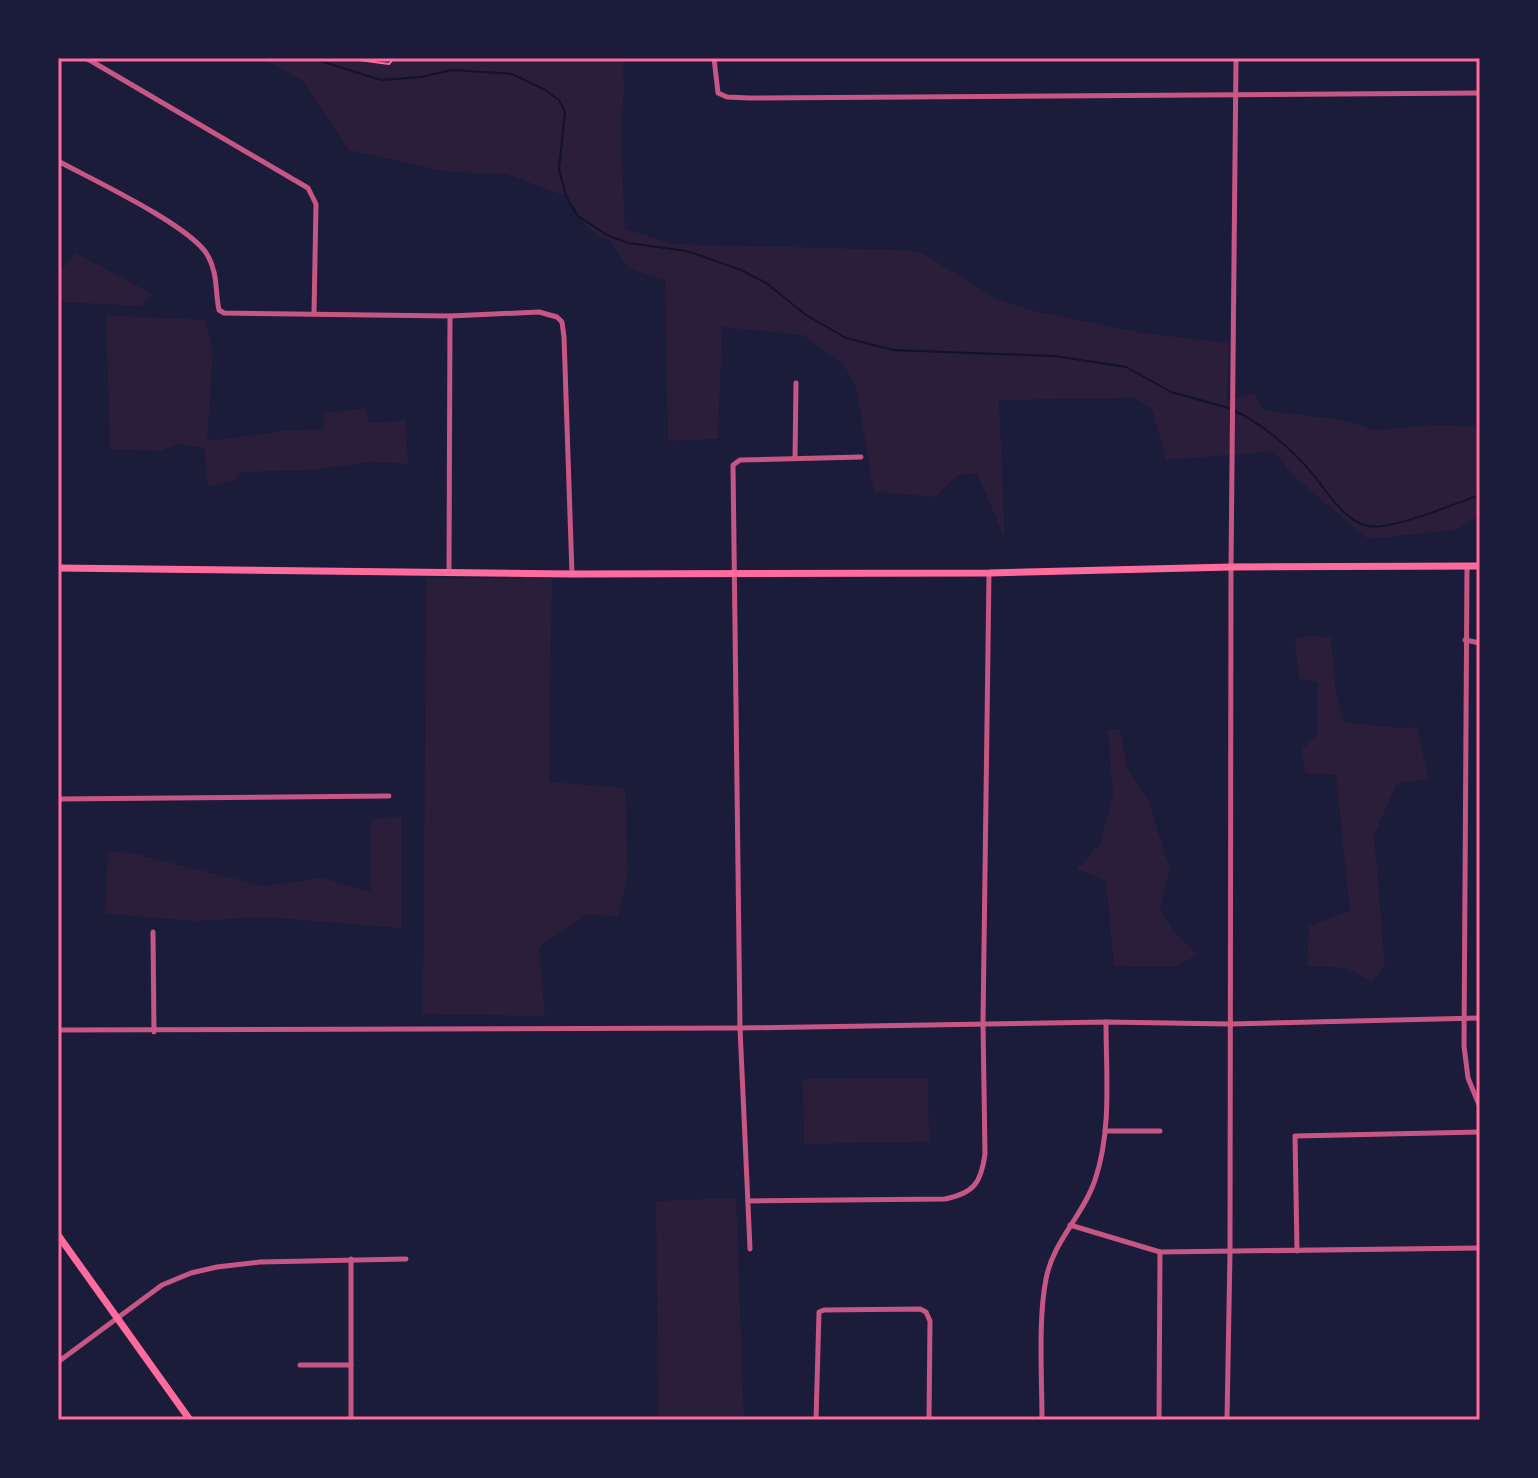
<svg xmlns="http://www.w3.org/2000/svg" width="1538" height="1478" font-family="'Asap Condensed',sans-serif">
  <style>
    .green { fill: #2a1e3b }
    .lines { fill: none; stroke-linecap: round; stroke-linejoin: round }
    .stream { stroke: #12122b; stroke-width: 2 }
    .path { stroke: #ff6b9d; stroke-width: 2 }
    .minor { stroke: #c65784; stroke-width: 5 }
    .secondary { stroke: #ff6b9d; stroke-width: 7 }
    .neatline { fill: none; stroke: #ff6b9d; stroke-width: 3 }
  </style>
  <rect width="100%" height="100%" fill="#1b1b3a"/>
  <!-- green -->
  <g class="green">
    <polygon points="261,58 623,58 624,88 621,137 625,229 674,244 902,250 923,253 993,298 1034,311 1142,333 1229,343 1227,400 1254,393 1263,410 1343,420 1374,430 1437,425 1480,427 1480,515 1456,530 1368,539 1294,476 1274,451 1166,460 1152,409 1134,398 999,400 1005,539 977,473 958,475 935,497 874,492 856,386 843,364 803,335 722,327 718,439 668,441 665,280 628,268 609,240 598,237 578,216 565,196 506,174 448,172 349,150 303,81"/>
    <polygon points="76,253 152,294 141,306 62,302 58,274"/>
    <polygon points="106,315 205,320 213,352 207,441 284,431 323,429 325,413 366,408 369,423 406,420 408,464 368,462 315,470 241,472 234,481 208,486 204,448 180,444 160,451 110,449"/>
    <polygon points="552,578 549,782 625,788 628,875 618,916 586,915 539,947 545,1016 423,1014 426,579"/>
    <polygon points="1316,635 1331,638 1336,692 1344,722 1398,728 1417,727 1429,779 1397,783 1374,835 1385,966 1372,982 1347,968 1307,966 1309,926 1350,911 1336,775 1305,773 1302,749 1317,735 1317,682 1299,679 1295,643 1297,638"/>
    <polygon points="1120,729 1127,768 1147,797 1170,869 1160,909 1173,931 1198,955 1174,967 1114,966 1106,881 1077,869 1100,844 1113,795 1108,730"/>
    <polygon points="401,816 401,928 263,917 197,921 105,914 108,851 132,853 263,886 322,878 371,892 371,820"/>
    <polygon points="928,1078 929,1142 804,1144 803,1079"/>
    <polygon points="736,1198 744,1420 658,1420 656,1201"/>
  </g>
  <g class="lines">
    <!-- stream -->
    <g class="stream">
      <polyline points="311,58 381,80 421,77 452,70 512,74 545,90 559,100 565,112 559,169 566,196 578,216 607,235 628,243 687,251 741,270 766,283 806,315 846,338 893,350 1055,356 1126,367 1171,392 1229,408"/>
      <path d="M1235,411C1260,423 1284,443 1303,463C1323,483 1339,519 1368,526C1390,531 1457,503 1480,495"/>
    </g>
    <!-- path -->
    <polyline class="path" points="344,58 389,64 394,58"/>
    <!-- minor -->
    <g class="minor">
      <polyline points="86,58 308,188 316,204 314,314"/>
      <polyline points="714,58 718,93 727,97 749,98 1480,93"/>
      <path d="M58,161C91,179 192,226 208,256C218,274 215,291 219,310L224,313L450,316L539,312L557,317L562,322L564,337L572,574"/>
      <polyline points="795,458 796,383"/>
      <polyline points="1467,566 1464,1046 1468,1078 1480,1107"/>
      <polyline points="449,572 450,316"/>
      <polyline points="1465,640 1480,643"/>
      <polyline points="58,799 389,796"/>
      <polyline points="153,932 154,1032"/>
      <polyline points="58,1030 740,1028 1106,1022 1230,1024 1480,1018"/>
      <polyline points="1105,1131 1160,1131"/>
      <path d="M748,1201L945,1199C974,1193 981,1183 985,1154L983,1023L989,573"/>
      <polyline points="1070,1225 1160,1252 1480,1248"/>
      <polyline points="750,1249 740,1028 733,465 740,460 861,457"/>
      <polyline points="1297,1251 1295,1136 1480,1132"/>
      <polyline points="351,1259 351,1420"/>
      <polyline points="58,1362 162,1285 191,1273 217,1267 260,1262 406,1259"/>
      <polyline points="300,1365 351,1365"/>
      <polyline points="816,1420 819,1312 824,1310 920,1309 926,1312 930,1321 929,1420"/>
      <path d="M1042,1420C1042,1378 1038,1319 1046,1279C1053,1241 1083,1216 1095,1180C1112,1130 1106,1074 1106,1022"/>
      <polyline points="1159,1420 1160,1252"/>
      <polyline points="1227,1420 1230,1252 1231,567 1236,58"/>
    </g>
    <!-- secondary -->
    <g class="secondary">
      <polyline points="58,568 572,574 989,573 1231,567 1480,566"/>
      <polyline points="58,1235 190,1420"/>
    </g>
  </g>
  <!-- border -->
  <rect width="1538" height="1478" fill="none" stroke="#1b1b3a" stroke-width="120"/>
  <rect x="60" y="60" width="1418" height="1358" class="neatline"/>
</svg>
